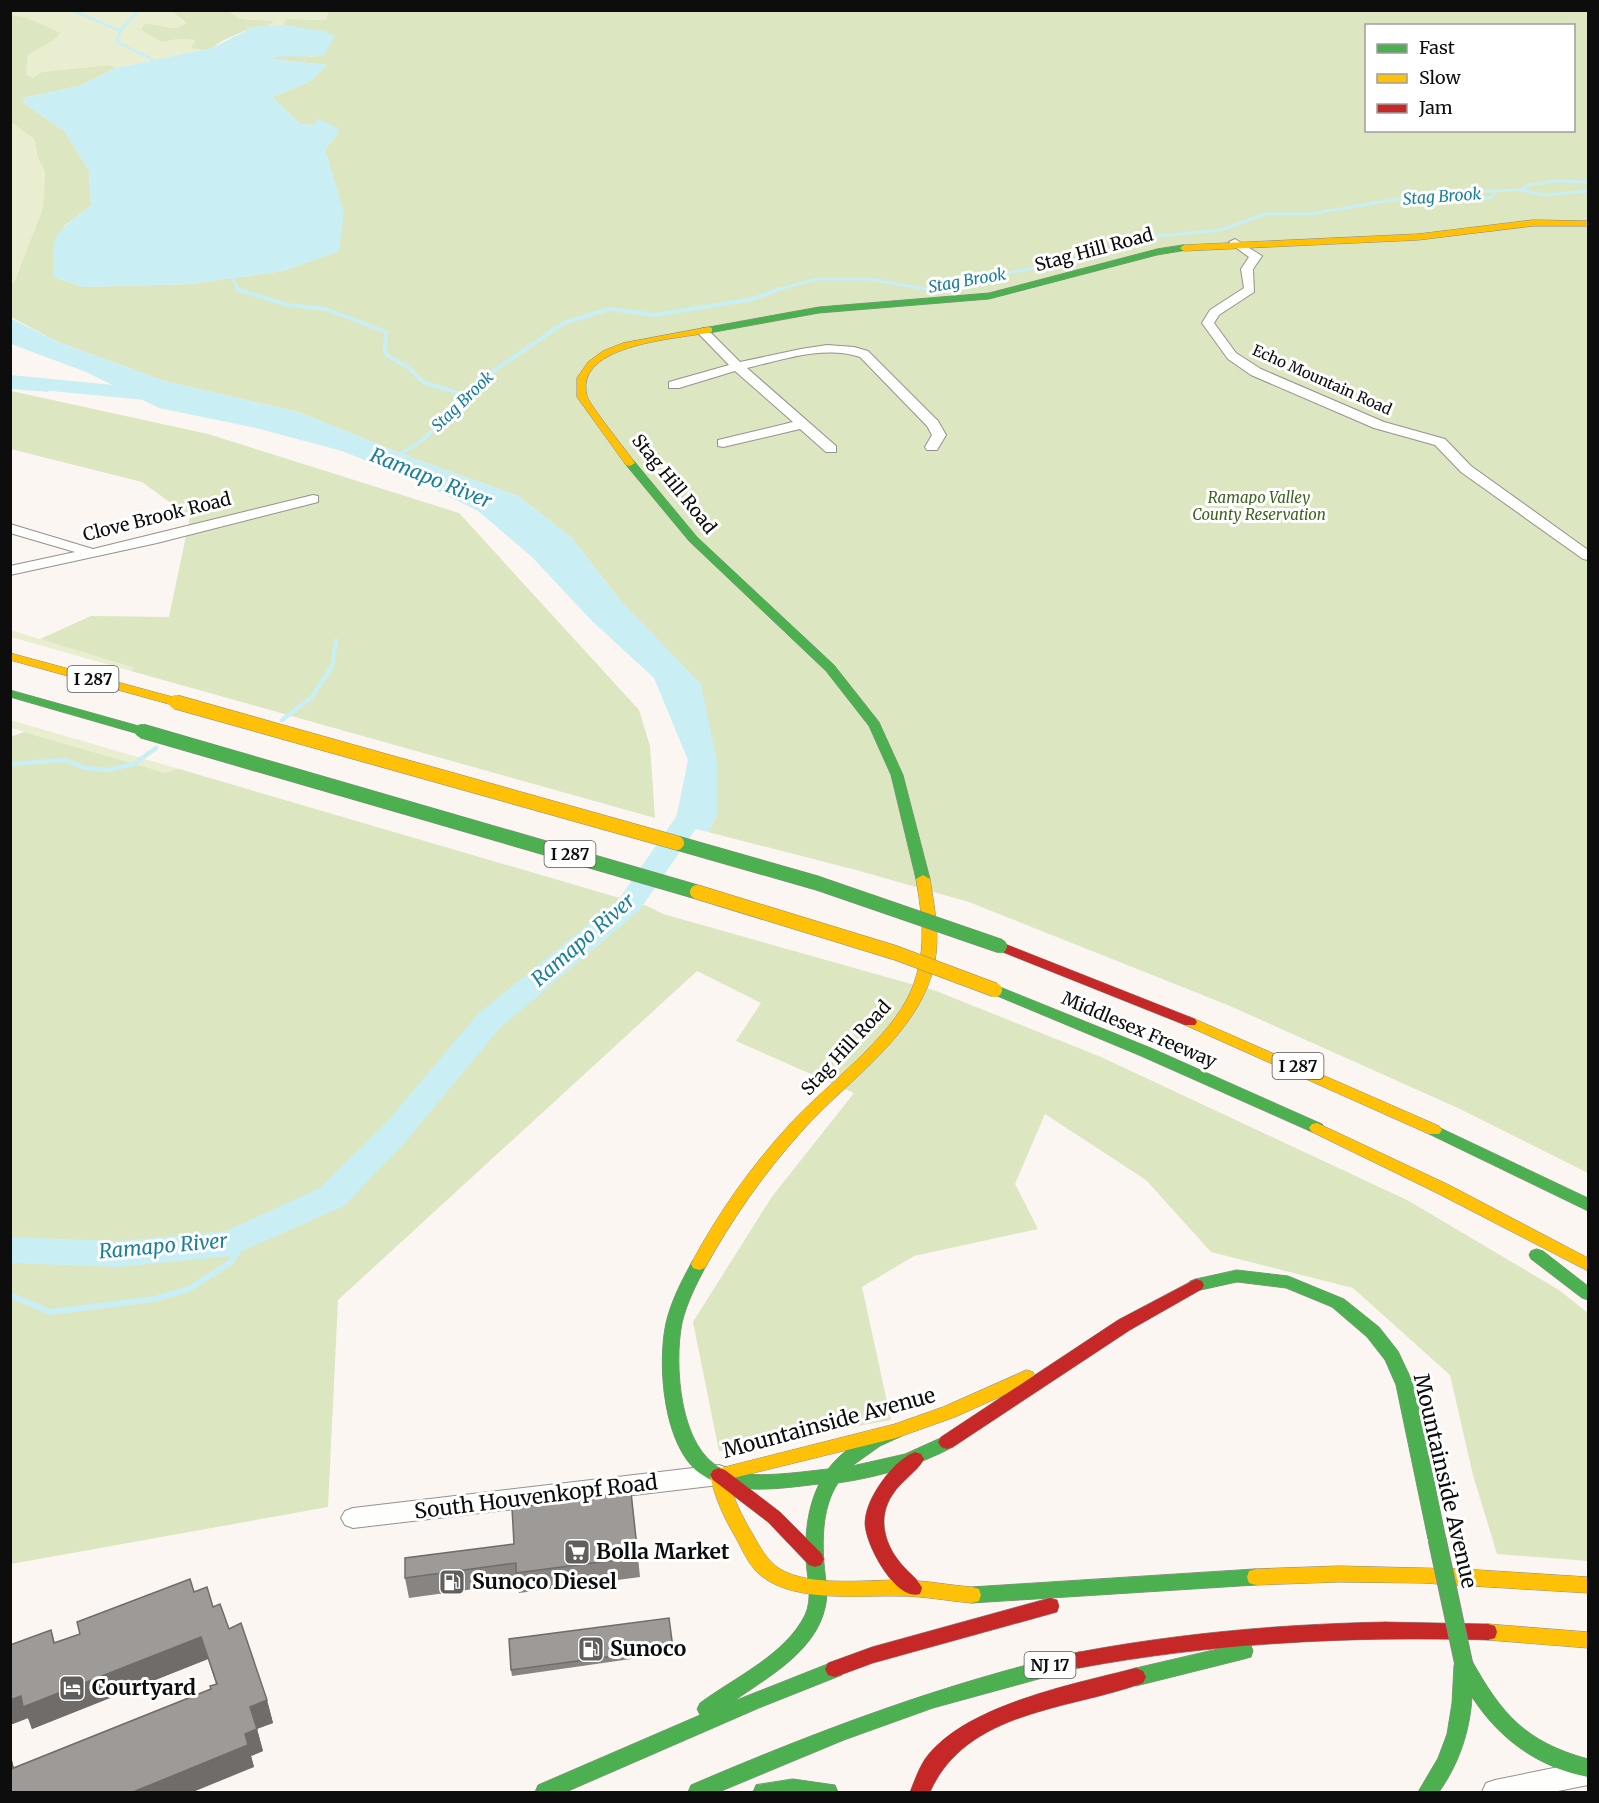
<svg xmlns="http://www.w3.org/2000/svg" width="1599" height="1803" font-family="Merriweather,serif">
  <style>
    .green { fill: #e9eed1 }
    .forest { fill: #dce6c0; fill-rule: evenodd }
    .water { fill: #c9eef4 }
    .lines { fill: none; stroke-linecap: round; stroke-linejoin: round }
    .stream-far3 { stroke: #c9eef4; stroke-width: 3 }
    .stream-far2 { stroke: #c9eef4; stroke-width: 4 }
    .stream-far1 { stroke: #c9eef4; stroke-width: 4.5 }
    .stream { stroke: #c9eef4; stroke-width: 6 }
    .river { fill: #c9eef4; fill-rule: evenodd }
    .street-casing { stroke: #949290; stroke-width: 2 }
    .fast-casing { stroke: #8b8986; stroke-width: 1 }
    .slow-casing { stroke: #8b8986; stroke-width: 1 }
    .jam-casing { stroke: #8b8986; stroke-width: 1 }
    .street { fill: #fefefd; fill-rule: evenodd }
    .fast { fill: #4caf50; fill-rule: evenodd }
    .slow { fill: #ffc107; fill-rule: evenodd }
    .jam { fill: #c62828; fill-rule: evenodd }
    .fast-bridge-far1-casing { stroke: #8b8986; stroke-width: 15; stroke-linecap: butt }
    .fast-bridge-casing { stroke: #8b8986; stroke-width: 19; stroke-linecap: butt }
    .slow-bridge-casing { stroke: #8b8986; stroke-width: 15; stroke-linecap: butt }
    .fast-bridge-far1 { stroke: #4caf50; stroke-width: 14 }
    .fast-bridge { stroke: #4caf50; stroke-width: 17 }
    .slow-bridge { stroke: #ffc107; stroke-width: 14 }
    .wall { fill: #888482 }
    .shaded-wall { fill: #6f6c6a }
    .building { fill: #9e9a97; stroke: #6f6c6a; stroke-width: 1.5 }
    .labels { text-anchor: middle; stroke-width: 6; stroke-linejoin: round; paint-order: stroke }
    .far-street-label { font-size: 15px; fill: #0d0d0d; stroke: #fff }
    .far-park-label { font-size: 15px; font-style: italic; fill: #3c631e; stroke: #fff }
    .far-water-label { font-size: 16px; font-style: italic; fill: #187f9c; stroke: #fff }
    .shield { fill: #fff; stroke: #565656; stroke-width: 1.5 }
    .shield-label { font-size: 16px; font-weight: bold; fill: #0d0d0d }
    .street-label { font-size: 18px; fill: #0d0d0d; stroke: #fff }
    .water-label { font-size: 20px; font-style: italic; fill: #187f9c; stroke: #fff }
    .near-street-label { font-size: 21px; fill: #0d0d0d; stroke: #fff }
    .near-poi-label { font-size: 21px; font-weight: bold; fill: #0d0d0d; stroke: #fff; text-anchor: start }
  </style>
  <rect width="100%" height="100%" fill="#fbf6f1"/>
  <!-- green -->
  <g class="green">
    <path d="M11,10L172,11L186,24C176,31 163,28 153,24L162,42L178,39L195,40L191,48L203,50L116,68L109,65L42,72L33,78L26,74L28,55L55,39C44,25 28,17 11,15Z"/>
    <polygon points="326,10 328,12 326,20 286,19 283,25 268,26 273,21 240,19 228,11"/>
    <polygon points="11,122 35,140 37,156 45,172 43,208 14,283 11,284"/>
    <polygon points="10,630 136,668 131,671 11,637"/>
    <polygon points="10,720 179,769 165,774 11,728"/>
  </g>
  <!-- forest -->
  <g class="forest">
    <path d="M172,11H228L240,19L274,21L268,26L253,27L222,41L212,48L203,50L191,48L195,40L178,39L162,42L141,30L145,24C159,23 174,34 186,23Z"/>
    <path d="M326,11H1588V1173L1458,1108L1230,1006L969,902L856,870L708,832L717,816L620,600L571,537L518,496L410,457L298,412L164,381L56,341L11,317V284L14,283L43,208L45,172L37,156L35,140L11,122V15L25,17L60,33L55,39L28,55L26,74L33,78L42,72L109,65L116,68L79,86L23,98L25,104L64,131L89,170L91,206L64,226L54,277L83,287L190,284L283,271L338,251L343,213L325,149L337,135L313,125L300,124L272,97L309,82L327,65L269,59L288,54L313,57L296,27L283,25L286,19L326,20L328,12ZM1366,26H1574V130H1366Z"/>
    <polygon points="11,391 208,434 459,513 639,710 650,746 655,818 131,671 135,668 40,639 91,616 169,617 190,517 142,482 11,449"/>
    <polygon points="24,732 165,773 179,769 647,906 663,914 936,991 1101,1057 1409,1201 1559,1290 1588,1313 1588,1561 1497,1554 1473,1475 1450,1375 1353,1288 1211,1252 1146,1180 1045,1114 1015,1184 1038,1229 914,1256 862,1287 891,1420 719,1451 693,1322 771,1198 854,1093 736,1041 761,1003 697,971 338,1300 328,1507 11,1564 10,737"/>
  </g>
  <!-- water -->
  <g class="water">
    <path d="M283,25L324,31L335,36L324,55C305,59 289,53 271,59L328,65L309,82L272,97L300,124L313,125L318,119L339,128L337,135L325,149L344,213L339,251L283,271L191,284L83,287L54,277C50,232 56,233 91,206L89,170L64,131L25,104L23,98L79,86L116,68L212,48L253,27Z"/>
    <polygon points="10,318 56,341 164,381 298,412 410,457 518,496 571,537 620,600 701,684 717,761 717,816 708,832 675,824 688,760 654,678 591,620 532,557 478,511 424,484 342,451 256,428 159,408 86,372 11,344"/>
    <polygon points="11,378 41,380 49,392 11,389"/>
  </g>
  <g class="lines">
    <!-- stream-far3 -->
    <g class="stream-far3">
      <polyline points="72,10 120,31"/>
      <polyline points="139,10 120,31 117,42 157,62"/>
      <polyline points="1521,190 1544,195 1588,191"/>
      <polyline points="1447,198 1491,198 1495,192"/>
      <polyline points="229,273 239,290"/>
      <polyline points="776,290 817,279 868,279 927,289 1119,251 1133,243 1159,236 1221,230 1265,214 1310,214 1422,195 1445,197 1481,191 1521,190 1528,185 1557,181 1588,182"/>
    </g>
    <!-- stream-far2 -->
    <g class="stream-far2">
      <polyline points="236,289 288,305 326,309 386,332 385,351 388,356 409,368 423,382 465,395"/>
      <polyline points="926,289 928,289"/>
      <polyline points="398,455 423,440 480,380 564,323 609,309 655,315 753,299 780,289"/>
      <polyline points="332,668 336,640"/>
    </g>
    <!-- stream-far1 -->
    <g class="stream-far1">
      <polyline points="282,720 312,697 332,666"/>
      <polyline points="10,764 65,760 85,768 108,770 134,764 156,748"/>
    </g>
    <!-- stream -->
    <polyline class="stream" points="10,1295 50,1312 154,1299 189,1289 230,1263 251,1233"/>
    <!-- river -->
    <g class="river">
      <polygon points="10,375 166,390 173,392 176,396 173,400 166,402 10,387"/>
      <polygon points="697,782 706,784 710,790 708,811 639,911 500,1028 407,1140 344,1206 231,1256 118,1267 10,1263 10,1237 118,1241 226,1231 320,1188 385,1124 478,1014 619,899 680,811 684,790 688,784"/>
    </g>
    <defs>
      <g id="street">
        <polygon points="1235,239 1262,256 1253,269 1254,292 1219,315 1214,323 1236,353 1261,369 1384,422 1445,439 1471,466 1588,550 1588,560 1583,559 1461,472 1435,445 1374,428 1251,375 1228,359 1202,323 1210,310 1244,288 1241,269 1249,257 1231,244 1229,242"/>
        <path d="M703,328L707,329L740,362L801,349L827,345L854,347L868,351L938,421L946,435L937,450H927L925,447L932,435L927,426L860,357C824,345 782,360 747,368L836,446V452H826L800,429L723,447L718,446V440L793,422L735,371L679,388H669V382L729,365L697,332Z"/>
        <polygon points="313,495 318,496 318,502 157,543 10,575 10,566 75,552 10,533 10,524 93,549"/>
        <polygon points="719,1465 727,1468 731,1475 727,1482 719,1485 353,1528 345,1525 341,1518 345,1511 353,1508"/>
        <polygon points="1588,1761 1588,1785 1553,1792 1482,1792 1486,1783 1495,1780"/>
      </g>
      <g id="fast">
        <polygon points="1184,245 1188,248 1187,250 1157,255 989,299 819,313 709,333 704,330 709,327 819,307 989,293 1157,249"/>
        <polygon points="630,460 634,461 697,537 834,665 879,722 903,775 930,879 928,882 918,882 916,879 891,775 869,726 826,671 689,541 626,465 625,463"/>
        <polygon points="10,690 146,728 148,731 142,735 10,697"/>
        <polygon points="995,985 1151,1048 1322,1124 1325,1128 1322,1132 1312,1132 1141,1056 990,993 988,990"/>
        <polygon points="1434,1125 1588,1198 1588,1211 1429,1134 1426,1130 1429,1126"/>
        <polygon points="1537,1249 1543,1251 1588,1286 1588,1300 1582,1298 1531,1259 1529,1255 1531,1251"/>
        <path d="M699,1258L705,1260L707,1264C697,1283 687,1302 682,1323C674,1363 679,1450 723,1469C750,1480 799,1472 828,1469C845,1447 870,1433 896,1424L902,1426L905,1431L902,1436L880,1446L852,1466L905,1454L947,1435L953,1437L956,1442L953,1447C917,1466 879,1477 838,1483C823,1506 822,1536 824,1563C825,1578 829,1593 825,1608C815,1652 768,1677 734,1701L835,1661L842,1663L845,1669L842,1675L759,1708L566,1792H535L538,1785L700,1715L697,1709L700,1703C735,1677 785,1655 805,1615C813,1598 807,1578 806,1560C805,1534 807,1509 819,1484C783,1488 733,1497 701,1474C663,1448 657,1364 666,1323C671,1301 682,1280 693,1260Z"/>
        <polygon points="1237,1270 1288,1276 1344,1299 1379,1327 1398,1351 1414,1385 1446,1539 1443,1544 1437,1547 1431,1544 1428,1539 1396,1385 1385,1360 1367,1337 1332,1307 1286,1288 1237,1282 1196,1291 1190,1289 1188,1285 1190,1281 1196,1279"/>
        <polygon points="1256,1569 1263,1571 1265,1577 1263,1583 1256,1585 972,1603 965,1601 963,1595 965,1589 972,1587"/>
        <polygon points="1244,1643 1251,1645 1253,1651 1251,1657 1244,1659 1136,1686 1129,1683 1126,1677 1129,1671 1136,1668"/>
        <path d="M1079,1652L1086,1654L1089,1660L1086,1666L933,1708L844,1740L719,1792H688L691,1785C817,1731 944,1683 1079,1652Z"/>
        <path d="M1464,1657L1471,1659C1502,1715 1526,1742 1588,1759V1777C1538,1767 1500,1740 1472,1697C1470,1731 1459,1764 1439,1792H1418L1438,1758L1447,1734L1452,1703L1454,1665L1457,1659Z"/>
        <polygon points="793,1779 835,1785 838,1792 753,1792 756,1785"/>
      </g>
      <g id="slow">
        <polygon points="1533,220 1588,221 1588,226 1533,226 1418,240 1184,251 1180,248 1184,245 1418,234"/>
        <path d="M709,327L712,328V332C681,339 573,343 587,396C590,406 627,451 635,463L630,466L626,465L577,397V378L588,362L603,351L623,343Z"/>
        <polygon points="10,653 180,699 182,702 176,706 10,660"/>
        <path d="M923,875L930,879C934,906 940,933 935,961C922,1033 848,1079 802,1131C764,1173 732,1219 705,1268L699,1270L693,1268L691,1264C718,1213 752,1165 791,1123C827,1084 890,1039 911,991C927,952 923,919 916,879Z"/>
        <polygon points="1190,1017 1439,1126 1442,1130 1439,1134 1429,1134 1185,1025 1183,1022"/>
        <polygon points="1317,1123 1449,1185 1588,1258 1588,1271 1437,1193 1312,1132 1309,1128 1312,1124"/>
        <path d="M1027,1370L1033,1372L1035,1377L1033,1382L955,1417L896,1438L729,1479C733,1499 742,1516 752,1533C760,1547 767,1561 780,1569C810,1587 865,1580 899,1580C923,1580 947,1585 972,1587L979,1589L981,1595L979,1601L972,1603C948,1601 924,1596 899,1596C857,1595 786,1604 755,1570C747,1561 742,1549 736,1538C724,1518 715,1498 710,1475L713,1470L895,1424L943,1407Z"/>
        <polygon points="1339,1566 1463,1569 1588,1577 1588,1593 1422,1583 1339,1582 1256,1585 1249,1583 1247,1577 1249,1571 1256,1569"/>
        <polygon points="1488,1624 1588,1632 1588,1648 1488,1640 1481,1638 1479,1632 1481,1626"/>
      </g>
      <g id="jam">
        <polygon points="1000,942 1195,1019 1197,1022 1195,1025 1185,1025 995,949 993,946"/>
        <polygon points="1196,1279 1202,1281 1204,1285 1202,1289 1130,1330 953,1447 947,1449 941,1447 938,1442 941,1437 1118,1320"/>
        <path d="M915,1452L921,1454L924,1459C917,1472 901,1481 893,1494C876,1518 885,1547 904,1567C910,1574 918,1579 922,1588L920,1594C896,1602 864,1543 865,1522C866,1505 876,1489 886,1476C894,1466 904,1456 915,1452Z"/>
        <polygon points="719,1468 725,1470 780,1512 821,1553 824,1559 821,1565 815,1567 809,1565 768,1522 713,1480 710,1475 713,1470"/>
        <polygon points="1050,1598 1057,1600 1059,1606 1057,1612 1050,1614 873,1663 835,1677 828,1675 825,1669 828,1663 872,1647"/>
        <path d="M1385,1622L1488,1624L1495,1626L1497,1632L1495,1638L1488,1640C1350,1636 1215,1643 1079,1668L1072,1666L1069,1660L1072,1654L1079,1652C1181,1633 1282,1624 1385,1622Z"/>
        <path d="M1136,1668L1143,1671L1146,1677L1143,1683C1069,1710 967,1710 930,1792H910C914,1782 919,1768 925,1759C964,1705 1074,1684 1136,1668Z"/>
      </g>
    </defs>
    <!-- street casing -->
    <use href="#street" class="street-casing"/>
    <!-- fast casing -->
    <use href="#fast" class="fast-casing"/>
    <!-- slow casing -->
    <use href="#slow" class="slow-casing"/>
    <!-- jam casing -->
    <use href="#jam" class="jam-casing"/>
    <!-- street -->
    <use href="#street" class="street"/>
    <!-- fast -->
    <use href="#fast" class="fast"/>
    <!-- slow -->
    <use href="#slow" class="slow"/>
    <!-- jam -->
    <use href="#jam" class="jam"/>
    <defs>
      <g id="fast-bridge-far1">
        <polyline points="142,731 697,892"/>
        <polyline points="677,843 817,883 1000,946"/>
      </g>
      <polyline id="fast-bridge" points="1437,1539 1464,1665"/>
      <g id="slow-bridge">
        <polyline points="176,702 677,843"/>
        <polyline points="697,892 896,953 995,990"/>
      </g>
    </defs>
    <!-- fast-bridge-far1 casing -->
    <use href="#fast-bridge-far1" class="fast-bridge-far1-casing"/>
    <!-- fast-bridge casing -->
    <use href="#fast-bridge" class="fast-bridge-casing"/>
    <!-- slow-bridge casing -->
    <use href="#slow-bridge" class="slow-bridge-casing"/>
    <!-- fast-bridge-far1 -->
    <use href="#fast-bridge-far1" class="fast-bridge-far1"/>
    <!-- fast-bridge -->
    <use href="#fast-bridge" class="fast-bridge"/>
    <!-- slow-bridge -->
    <use href="#slow-bridge" class="slow-bridge"/>
  </g>
  <!-- wall -->
  <g class="wall">
    <polygon points="638,1557 640,1577 519,1593 517,1583 409,1598 405,1578 405,1558"/>
    <polygon points="194,1592 213,1607 229,1629 267,1700 273,1723 257,1729 263,1751 251,1756 254,1767 10,1792 10,1753 14,1768 211,1689 216,1684 208,1659 32,1729 28,1718 10,1725 10,1645 51,1630 55,1643"/>
    <polygon points="669,1618 673,1653 512,1676 511,1670"/>
  </g>
  <!-- shaded-wall -->
  <g class="shaded-wall">
    <polygon points="201,1637 208,1659 32,1729 28,1718 10,1725 10,1700"/>
    <polygon points="267,1700 273,1723 256,1729 250,1707"/>
    <polygon points="257,1729 263,1751 251,1756 254,1767 193,1792 133,1792 245,1734"/>
    <polygon points="10,1753 20,1791 11,1769"/>
  </g>
  <!-- building -->
  <g class="building">
    <polygon points="631,1492 638,1557 516,1573 516,1563 405,1578 405,1558 514,1544 512,1508"/>
    <polygon points="190,1579 194,1592 207,1587 213,1607 220,1604 229,1629 241,1623 267,1700 250,1707 257,1729 245,1734 248,1745 133,1792 10,1792 10,1768 11,1769 211,1689 210,1686 217,1684 201,1637 23,1707 21,1696 10,1700 10,1645 51,1630 54,1643 80,1634 77,1622"/>
    <polygon points="669,1618 673,1648 511,1670 509,1639"/>
  </g>
  <!-- icons -->
  <defs>
    <symbol id="supermarket-square" viewBox="-11 -11 22 22"><rect x="-9" y="-9" width="18" height="18" rx="4" fill="#605f5d" stroke="#fff"/><path d="M-6-5.5h2.5l.6 2H6L4.5 2H-2.5L-4.4-4H-6ZM-1.5 3.2a1.3 1.3 0 1 0 .1 0ZM3 3.2a1.3 1.3 0 1 0 .1 0Z" fill="#fff"/></symbol>
    <symbol id="fuel-square" viewBox="-11 -11 22 22"><rect x="-9" y="-9" width="18" height="18" rx="4" fill="#605f5d" stroke="#fff"/><path d="M-5.5-6h7V0h2V4h1.3V-2.5L3-4.5l.8-.8L6-3V5H2.5V1h-1V6h-7ZM-4.2-4.7v3.2H.2V-4.7Z" fill="#fff"/></symbol>
    <symbol id="hotel-square" viewBox="-11 -11 22 22"><rect x="-9" y="-9" width="18" height="18" rx="4" fill="#605f5d" stroke="#fff"/><path d="M-6-4.5h1.5V1H6V5H4.5V3h-9V5H-6ZM-4 0a1.8 1.8 0 1 1 3.6 0ZM.5 0V-2.5h3Q6-2.5 6 0Z" fill="#fff"/></symbol>
  </defs>
  <g fill-rule="evenodd">
    <use href="#supermarket-square" x="562" y="1537" width="30" height="30"/>
    <use href="#fuel-square" x="437" y="1567" width="30" height="30"/>
    <use href="#fuel-square" x="576" y="1634" width="30" height="30"/>
    <use href="#hotel-square" x="57" y="1673" width="30" height="30"/>
  </g>
  <g class="labels">
    <!-- far-street labels -->
    <g class="far-street-label">
      <text transform="translate(1322 380) rotate(24)" y="5">Echo Mountain Road</text>
    </g>
    <!-- far-park labels -->
    <g class="far-park-label">
      <text x="1259" y="503">Ramapo Valley<tspan x="1259" dy="17">County Reservation</tspan></text>
    </g>
    <!-- far-water labels -->
    <g class="far-water-label">
      <text transform="translate(1442 196) rotate(-4)" y="6">Stag Brook</text>
      <text transform="translate(967 280) rotate(-10)" y="6">Stag Brook</text>
      <text transform="translate(462 401) rotate(-44)" y="6">Stag Brook</text>
    </g>
    <!-- shield labels -->
    <g class="shield">
      <rect x="67.5" y="666" width="51" height="26" rx="4.5"/>
      <rect x="544.5" y="841" width="51" height="26" rx="4.5"/>
      <rect x="1272.5" y="1053" width="51" height="26" rx="4.5"/>
      <rect x="1024.5" y="1652" width="51" height="26" rx="4.5"/>
    </g>
    <g class="shield-label">
      <text x="93" y="685">I 287</text>
      <text x="570" y="860">I 287</text>
      <text x="1298" y="1072">I 287</text>
      <text x="1050" y="1671">NJ 17</text>
    </g>
    <!-- street labels -->
    <g class="street-label">
      <text transform="translate(1094 250) rotate(-15)" y="6">Stag Hill Road</text>
      <text transform="translate(674 484) rotate(51)" y="6">Stag Hill Road</text>
      <text transform="translate(157 517) rotate(-14)" y="6">Clove Brook Road</text>
      <text transform="translate(1139 1030) rotate(23)" y="6">Middlesex Freeway</text>
      <text transform="translate(846 1048) rotate(-47)" y="6">Stag Hill Road</text>
    </g>
    <!-- water labels -->
    <g class="water-label">
      <text transform="translate(431 478) rotate(22)" y="7">Ramapo River</text>
      <text transform="translate(583 940) rotate(-41)" y="7">Ramapo River</text>
      <text transform="translate(163 1246) rotate(-5)" y="7">Ramapo River</text>
    </g>
    <!-- near-street labels -->
    <g class="near-street-label">
      <text transform="translate(829 1423) rotate(-15)" y="7">Mountainside Avenue</text>
      <text transform="translate(1445 1481) rotate(77)" y="7">Mountainside Avenue</text>
      <text transform="translate(536 1497) rotate(-7)" y="7">South Houvenkopf Road</text>
    </g>
    <!-- near-poi labels -->
    <g class="near-poi-label">
      <text x="596" y="1559">Bolla Market</text>
      <text x="472" y="1589">Sunoco Diesel</text>
      <text x="610" y="1656">Sunoco</text>
      <text x="92" y="1695">Courtyard</text>
    </g>
  </g>
  <!-- border -->
  <rect width="1599" height="1803" fill="none" stroke="#0d0d0d" stroke-width="24"/>
  <!-- legend -->
  <rect x="1365" y="24" width="210" height="108" fill="#ffffff" stroke="#9e9e9e" stroke-width="1.5"/>
  <rect x="1377" y="44" width="30" height="9" fill="#4caf50" stroke="#9e9e9e" stroke-width="1.5"/>
  <text x="1419" y="54" font-size="18" fill="#0d0d0d">Fast</text>
  <rect x="1377" y="74" width="30" height="9" fill="#ffc107" stroke="#9e9e9e" stroke-width="1.5"/>
  <text x="1419" y="84" font-size="18" fill="#0d0d0d">Slow</text>
  <rect x="1377" y="104" width="30" height="9" fill="#c62828" stroke="#9e9e9e" stroke-width="1.5"/>
  <text x="1419" y="114" font-size="18" fill="#0d0d0d">Jam</text>
</svg>
